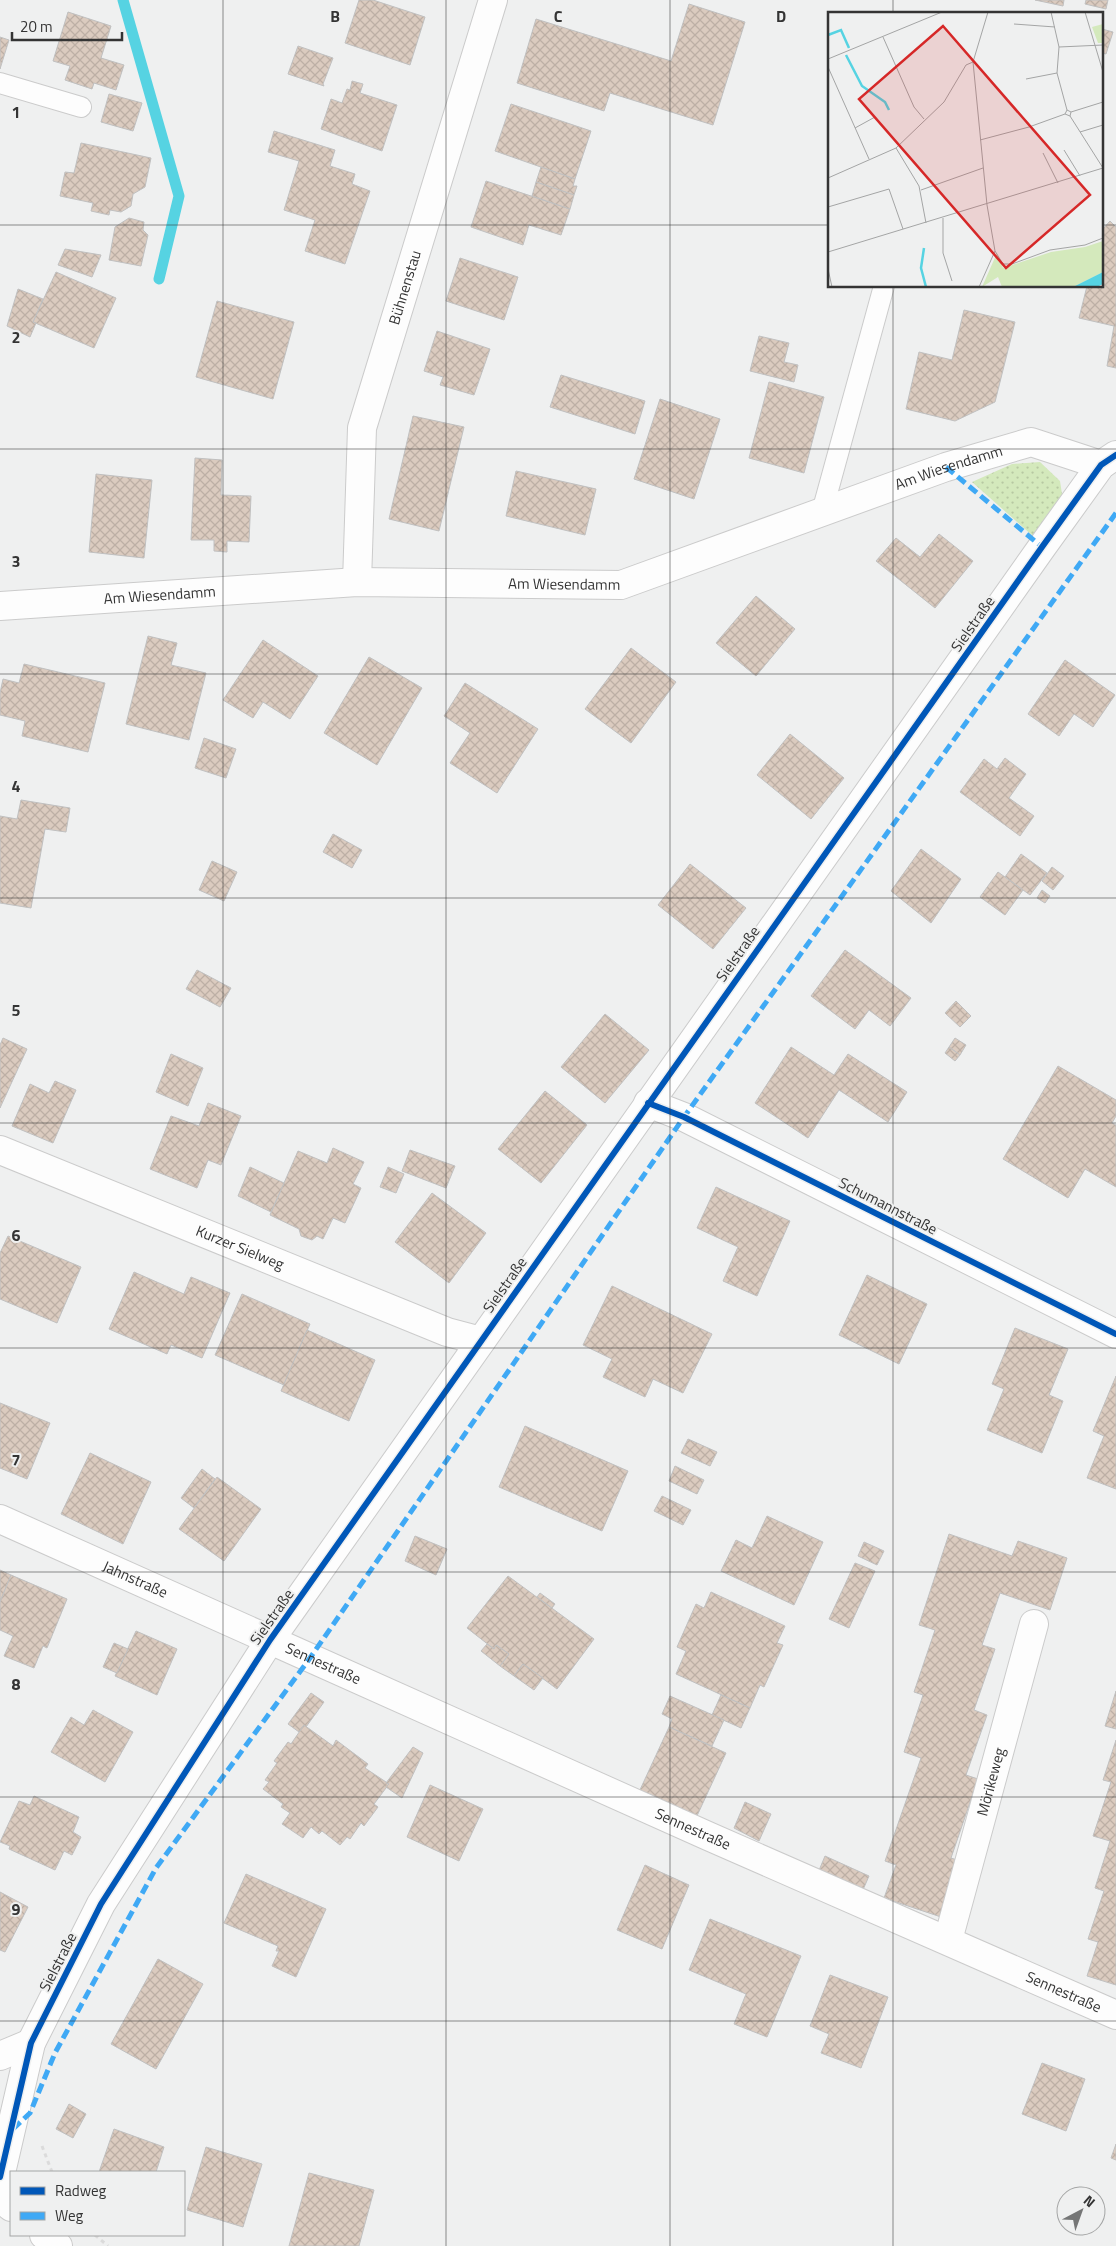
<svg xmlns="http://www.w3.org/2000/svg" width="1116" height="2246" font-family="'Titillium Web',sans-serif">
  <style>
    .grass { fill: url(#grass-dots) }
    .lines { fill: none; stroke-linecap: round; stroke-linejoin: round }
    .stream { stroke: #56d3e2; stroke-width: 11 }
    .building { fill: url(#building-cross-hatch); stroke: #c0c0c0 }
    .service-casing { stroke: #cbcbcb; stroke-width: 22 }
    .minor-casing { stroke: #cbcbcb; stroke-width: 30 }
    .path { stroke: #dbdbdb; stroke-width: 3; stroke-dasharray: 4 4; stroke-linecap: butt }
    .service { stroke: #fdfdfd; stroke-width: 20 }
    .minor { stroke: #fdfdfd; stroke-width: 28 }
    .quiet { stroke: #3fa9f5; stroke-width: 5; stroke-dasharray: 10 5; stroke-linecap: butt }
    .cycleway-casing { stroke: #eff0f0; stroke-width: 9 }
    .cycleway { stroke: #0057b8; stroke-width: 6 }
    .grid { fill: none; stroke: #343434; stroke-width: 1; stroke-opacity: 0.55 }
    .labels { text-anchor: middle; stroke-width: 4; stroke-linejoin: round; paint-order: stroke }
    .street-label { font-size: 15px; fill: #343434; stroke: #eff0f0 }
    .inset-river { fill: none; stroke: #56d3e2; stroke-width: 2.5 }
    .inset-road { fill: none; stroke: #a4a5a5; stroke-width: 1 }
    .view { fill: #d62828; fill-opacity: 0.15; stroke: #d62828; stroke-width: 2.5 }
    .inset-edge { fill: none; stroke: #343434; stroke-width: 2.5 }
    .grid-label { font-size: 16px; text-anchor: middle; font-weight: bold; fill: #343434; stroke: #eff0f0; stroke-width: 4; stroke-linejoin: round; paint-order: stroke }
  </style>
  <defs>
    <pattern id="grass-dots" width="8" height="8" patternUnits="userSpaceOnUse" patternTransform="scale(1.25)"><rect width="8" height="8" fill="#d4e9bc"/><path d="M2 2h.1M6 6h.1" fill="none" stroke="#b7c8a2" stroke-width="1.8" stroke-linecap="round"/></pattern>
    <pattern id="building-cross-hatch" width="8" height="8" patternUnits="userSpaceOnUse" patternTransform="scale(1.25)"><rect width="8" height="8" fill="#dbcbbf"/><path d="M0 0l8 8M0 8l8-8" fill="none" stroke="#bdafa5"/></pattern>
  </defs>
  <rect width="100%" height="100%" fill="#eff0f0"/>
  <!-- grass -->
  <polygon class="grass" points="1040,462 1060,481 1062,494 1064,494 1034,537 972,482 1012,464"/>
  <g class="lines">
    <!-- stream -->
    <polyline class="stream" points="123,0 179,196 159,279"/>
  </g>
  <!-- building -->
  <g class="building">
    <polygon points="359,0 373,0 425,17 410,65 345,43"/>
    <polygon points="1035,0 1064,0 1063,6"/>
    <polygon points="1086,0 1108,0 1106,9 1085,4"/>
    <polygon points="689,4 745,22 713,125 610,93 604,111 517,83 536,19 671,61"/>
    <polygon points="68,12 111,26 101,58 124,65 116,90 94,83 92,89 65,80 70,66 53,61"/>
    <polygon points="1102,29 1113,32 1106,54 1102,53"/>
    <polygon points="0,37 9,40 0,69"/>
    <polygon points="298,46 333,58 323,84 324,86 288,74"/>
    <polygon points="352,81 363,84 360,93 397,105 382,151 321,129 331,99 342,103 347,89 350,90"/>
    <polygon points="109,94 142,103 133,131 101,122"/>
    <polygon points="511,104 591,131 575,179 495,151"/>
    <polygon points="274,131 335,150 330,166 355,174 352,184 370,191 345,264 305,251 315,220 284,210 299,161 268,152"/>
    <polygon points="81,143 151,158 145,187 133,194 131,206 121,212 110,210 109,215 91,211 93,203 60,196 65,172 74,173"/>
    <polygon points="541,167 575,179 573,186 577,186 574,195 536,182"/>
    <polygon points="486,181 570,209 561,235 529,225 523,245 471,227"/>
    <polygon points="536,182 574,195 570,209 532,196"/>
    <polygon points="129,218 144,222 143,230 148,235 141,266 109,260 115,227"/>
    <polygon points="1110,221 1116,227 1116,368 1107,366 1114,326 1079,318 1087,286 1102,286 1102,230"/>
    <polygon points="65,249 101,255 92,277 58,265"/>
    <polygon points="460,258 518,277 504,320 446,301"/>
    <polygon points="56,272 116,298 94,348 33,322"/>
    <polygon points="18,289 43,299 33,322 36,323 30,337 7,326"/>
    <polygon points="217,301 294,322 273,399 196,377"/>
    <polygon points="964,310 1015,322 995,402 955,421 906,409 919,352 952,360"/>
    <polygon points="437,331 490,349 474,395 440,385 443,377 424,371"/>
    <polygon points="759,336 789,343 784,362 798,365 794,382 750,371"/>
    <polygon points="561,375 645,401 635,434 550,407"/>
    <polygon points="769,382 824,397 804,473 749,458"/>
    <polygon points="660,399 720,419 694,499 634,479"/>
    <polygon points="413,416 464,427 439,531 389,519"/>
    <polygon points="195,458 222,460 221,495 251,496 249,542 227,541 227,552 214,551 214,540 191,540"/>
    <polygon points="516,471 596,489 585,535 506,516"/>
    <polygon points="96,474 152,480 144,558 89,552"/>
    <polygon points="939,534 973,561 935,608 876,561 896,538 920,557"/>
    <polygon points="756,596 795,629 756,676 716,643"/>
    <polygon points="148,636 177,643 171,665 206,673 189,740 126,724"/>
    <polygon points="263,640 318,676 290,719 263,702 253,718 223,700"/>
    <polygon points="631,648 676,682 631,743 585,709"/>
    <polygon points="369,657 422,688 377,765 324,733"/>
    <polygon points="1065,660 1115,695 1093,727 1074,714 1059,736 1028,714"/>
    <polygon points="24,664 105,683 88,752 22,736 25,721 0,715 0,693 3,679 19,683"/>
    <polygon points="465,683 538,729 497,793 450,763 470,733 444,716"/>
    <polygon points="790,734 844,778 811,819 757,775"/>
    <polygon points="204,738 236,749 226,778 195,768"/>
    <polygon points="1005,758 1026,774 1009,798 1034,816 1020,836 960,792 984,759 997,769"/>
    <polygon points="21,800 70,808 66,832 45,829 31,908 0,903 0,816 17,819"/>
    <polygon points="333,834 362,850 352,868 323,852"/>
    <polygon points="921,849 961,879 931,923 891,891"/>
    <polygon points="1021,854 1047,873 1030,895 1005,877"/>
    <polygon points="212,861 237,872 224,901 199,890"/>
    <polygon points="690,864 746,908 713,949 658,905"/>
    <polygon points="1052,867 1064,876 1053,890 1042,881"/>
    <polygon points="998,872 1023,890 1005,915 980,897"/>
    <polygon points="1042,890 1050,896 1045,903 1037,898"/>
    <polygon points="845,950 911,998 890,1026 869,1010 855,1029 811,996"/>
    <polygon points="197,970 231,988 220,1007 186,989"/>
    <polygon points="956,1001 971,1016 960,1027 945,1013"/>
    <polygon points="605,1014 649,1050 605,1103 561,1067"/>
    <polygon points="3,1038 27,1049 0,1108 0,1045"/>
    <polygon points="955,1038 966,1045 960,1055 949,1047"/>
    <polygon points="791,1047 834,1075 848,1054 907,1092 888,1122 839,1090 808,1138 755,1103"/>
    <polygon points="949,1047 960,1055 955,1061 945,1053"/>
    <polygon points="171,1054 203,1068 188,1106 156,1092"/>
    <polygon points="1058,1066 1116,1100 1116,1116 1112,1123 1116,1125 1116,1187 1085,1169 1068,1198 1003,1159"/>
    <polygon points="55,1081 76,1090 53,1143 12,1126 30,1084 49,1093"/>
    <polygon points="545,1091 587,1125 541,1183 498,1149"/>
    <polygon points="208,1103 241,1116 221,1165 208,1160 197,1188 150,1169 171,1116 199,1126"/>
    <polygon points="333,1148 364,1162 353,1184 361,1188 345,1223 333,1218 323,1239 317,1236 312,1240 301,1236 299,1229 270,1215 298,1151 327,1163"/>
    <polygon points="410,1150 455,1166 446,1188 402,1171"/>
    <polygon points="250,1167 284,1183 271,1212 238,1196"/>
    <polygon points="388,1167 404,1174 396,1193 380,1187"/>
    <polygon points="716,1187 790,1221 757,1296 723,1281 738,1247 697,1228"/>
    <polygon points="432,1193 486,1233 449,1283 395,1242"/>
    <polygon points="8,1236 81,1267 57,1323 0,1299 0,1253"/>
    <polygon points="134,1272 184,1294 191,1277 230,1293 202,1358 171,1345 167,1354 109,1329"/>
    <polygon points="867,1275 927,1304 899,1364 839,1335"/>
    <polygon points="612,1286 712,1334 683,1393 653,1379 645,1397 603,1377 612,1359 583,1345"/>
    <polygon points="242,1294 310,1324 284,1385 215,1355"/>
    <polygon points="1015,1328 1068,1349 1049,1395 1063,1401 1042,1453 987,1430 1004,1389 992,1384"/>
    <polygon points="307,1330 375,1360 349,1421 281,1391"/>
    <polygon points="1116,1376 1116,1489 1087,1478 1104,1436 1093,1431"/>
    <polygon points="0,1403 50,1423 27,1479 0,1468"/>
    <polygon points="525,1426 628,1471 602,1531 499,1487"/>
    <polygon points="688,1439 717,1452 710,1466 681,1453"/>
    <polygon points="90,1453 151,1482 123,1544 61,1514"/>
    <polygon points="675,1466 704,1480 697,1494 669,1481"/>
    <polygon points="202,1469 215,1479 194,1508 181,1498"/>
    <polygon points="217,1477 261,1509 224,1561 179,1529"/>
    <polygon points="662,1496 691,1510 683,1525 654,1511"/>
    <polygon points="767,1516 823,1542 794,1605 721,1571 736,1540 752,1548"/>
    <polygon points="949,1534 1012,1556 1018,1541 1067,1558 1050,1610 1000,1593 982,1645 995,1649 974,1710 987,1715 966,1775 978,1779 951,1858 963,1862 944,1918 884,1898 896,1865 885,1861 921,1758 904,1752 923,1695 914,1692 935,1630 919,1625"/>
    <polygon points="415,1536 447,1549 436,1575 405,1561"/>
    <polygon points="864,1542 884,1551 877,1565 858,1556"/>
    <polygon points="855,1563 875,1571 849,1628 829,1619"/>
    <polygon points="0,1570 11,1575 0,1602"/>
    <polygon points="11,1575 67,1599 47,1648 43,1646 34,1668 4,1656 13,1636 0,1630 0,1602"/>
    <polygon points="508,1576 594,1639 557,1689 523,1664 514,1676 500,1666 509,1654 496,1645 494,1649 467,1628"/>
    <polygon points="711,1592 785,1626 777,1643 783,1645 764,1687 760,1685 750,1708 676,1674 686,1651 677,1647 696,1604 704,1608"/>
    <polygon points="540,1593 555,1604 552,1608 537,1597"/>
    <polygon points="136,1631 177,1649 157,1695 115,1676"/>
    <polygon points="114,1643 128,1649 117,1673 103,1667"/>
    <polygon points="487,1644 494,1649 496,1645 509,1654 500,1666 481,1651"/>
    <polygon points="523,1664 543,1678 534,1690 514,1676"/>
    <polygon points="1116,1691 1116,1729 1105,1726"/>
    <polygon points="311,1693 324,1702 306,1727 304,1725 299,1732 288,1724"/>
    <polygon points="721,1695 750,1708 741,1728 712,1715"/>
    <polygon points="670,1696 724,1720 712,1746 669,1727 672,1719 662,1714"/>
    <polygon points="93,1710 133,1732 105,1782 51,1752 71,1717 84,1725"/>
    <polygon points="304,1725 333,1746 336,1740 368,1764 365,1768 389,1784 374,1804 378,1807 364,1826 361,1823 350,1839 347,1837 340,1845 322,1831 319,1834 311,1827 303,1838 282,1824 290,1813 281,1807 283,1804 263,1789 269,1782 265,1780 277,1763 274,1761 288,1742 291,1744"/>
    <polygon points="669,1727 726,1753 696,1818 639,1792"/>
    <polygon points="1116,1740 1116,1985 1087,1976 1098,1942 1088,1939 1104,1891 1095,1888 1110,1841 1093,1836 1111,1782 1103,1780"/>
    <polygon points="413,1747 423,1753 402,1798 386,1787 389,1784 386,1783"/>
    <polygon points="430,1785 483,1809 459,1861 407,1837"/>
    <polygon points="34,1796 79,1817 73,1832 81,1837 72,1855 64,1851 55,1870 9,1849 10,1846 0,1842 19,1801 30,1805"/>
    <polygon points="745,1802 771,1814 759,1841 734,1828"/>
    <polygon points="825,1856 869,1876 859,1899 815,1880"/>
    <polygon points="645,1865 689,1885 662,1949 617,1930"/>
    <polygon points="246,1874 326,1909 296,1977 272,1966 279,1951 276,1951 278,1946 224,1923"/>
    <polygon points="0,1892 28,1907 5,1952 0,1950"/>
    <polygon points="710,1919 801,1956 767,2037 734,2024 746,1994 689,1970"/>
    <polygon points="158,1959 203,1984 156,2069 111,2044"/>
    <polygon points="830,1975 888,1997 861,2068 821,2053 829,2034 810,2026"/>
    <polygon points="1042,2063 1085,2079 1066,2131 1022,2114"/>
    <polygon points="69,2104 86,2114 73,2138 56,2129"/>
    <polygon points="114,2129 164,2147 156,2172 99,2172"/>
    <polygon points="1116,2144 1116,2160 1111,2158"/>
    <polygon points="206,2147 262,2164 243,2227 187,2210"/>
    <polygon points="309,2173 374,2190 359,2246 289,2246"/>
  </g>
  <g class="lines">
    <defs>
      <g id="service">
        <polyline points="0,83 81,107"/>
        <polyline points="822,512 884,286"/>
      </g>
      <g id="minor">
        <path id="s1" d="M357,582L362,428L493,0"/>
        <path id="s2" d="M0,606L357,582L621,585L946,467L1031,442L1101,465"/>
        <polyline points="648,1103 684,1117 1116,1334"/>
        <path id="s3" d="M0,1150L447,1332L481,1341"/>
        <path id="s4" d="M0,1519L708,1836L1116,2015"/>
        <path id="s5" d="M948,1940L1034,1624"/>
        <polyline points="0,2056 31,2043"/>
        <polyline points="0,2177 31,2043 101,1904 270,1640 1042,547 1101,465 1116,455"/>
        <polyline points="0,2197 11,2207"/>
        <polyline points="44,2235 58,2246"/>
      </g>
    </defs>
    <!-- service casing -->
    <use href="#service" class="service-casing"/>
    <!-- minor casing -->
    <use href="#minor" class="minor-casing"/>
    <!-- path -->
    <g class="path">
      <polyline points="42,2146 52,2172"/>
      <polyline points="95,2235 108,2246"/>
    </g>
    <!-- service -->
    <use href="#service" class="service"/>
    <!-- minor -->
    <use href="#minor" class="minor"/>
    <!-- quiet -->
    <g class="quiet">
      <polyline points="946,467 1042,547"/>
      <polyline points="13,2129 30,2113 55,2053 156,1868 310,1658 684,1117 1116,513"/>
    </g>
    <defs>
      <g id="cycleway">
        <polyline points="648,1103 684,1117 1116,1334"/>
        <polyline points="0,2177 31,2043 101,1904 270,1640 1042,547 1101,465 1116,455"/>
      </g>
    </defs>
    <!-- cycleway casing -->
    <use href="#cycleway" class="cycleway-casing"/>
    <!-- cycleway -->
    <use href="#cycleway" class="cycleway"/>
  </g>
  <!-- grid -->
  <path class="grid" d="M223,0V2246M446,0V2246M670,0V2246M893,0V14M0,225H830M1102,225H1116M893,286V2246M0,449H1116M0,674H1116M0,898H1116M0,1123H1116M0,1348H1116M0,1572H1116M0,1797H1116M0,2021H1116"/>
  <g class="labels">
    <!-- street labels -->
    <g class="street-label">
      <text dy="5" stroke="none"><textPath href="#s1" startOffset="301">Bühnenstau</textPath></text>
      <text dy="5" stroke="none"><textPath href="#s2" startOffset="970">Am Wiesendamm</textPath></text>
      <text dy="5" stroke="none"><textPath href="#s2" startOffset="565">Am Wiesendamm</textPath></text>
      <text dy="5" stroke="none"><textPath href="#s2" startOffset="160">Am Wiesendamm</textPath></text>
      <text transform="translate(973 624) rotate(-55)" y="5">Sielstraße</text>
      <text transform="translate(738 954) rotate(-55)" y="5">Sielstraße</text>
      <text transform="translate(888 1206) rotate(27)" y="5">Schumannstraße</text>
      <text dy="5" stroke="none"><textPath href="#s3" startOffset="259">Kurzer Sielweg</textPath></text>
      <text transform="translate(505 1285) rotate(-55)" y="5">Sielstraße</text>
      <text dy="5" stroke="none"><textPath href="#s4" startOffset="148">Jahnstraße</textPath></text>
      <text transform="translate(272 1617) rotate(-55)" y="5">Sielstraße</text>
      <text dy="5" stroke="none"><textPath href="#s4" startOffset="354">Sennestraße</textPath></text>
      <text dy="5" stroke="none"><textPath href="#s5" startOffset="164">Mörikeweg</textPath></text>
      <text dy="5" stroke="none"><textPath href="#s4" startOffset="759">Sennestraße</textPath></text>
      <text transform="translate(58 1962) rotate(-63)" y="5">Sielstraße</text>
      <text dy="5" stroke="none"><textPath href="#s4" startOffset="1164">Sennestraße</textPath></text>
    </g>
  </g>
  <!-- overview -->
  <g transform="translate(828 12)">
    <rect width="275" height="275" fill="#eff0f0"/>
    <path d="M275,12V31H270L264,15ZM275,229V260L245,275H174L170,265L154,275L169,241L175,256L223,240L257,235Z" fill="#d4e9bc"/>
    <path d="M275,260V272L269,275H245Z" fill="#56d3e2"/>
    <path class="inset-river" d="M0,23L13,18L21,36M18,43L34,74L57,90L61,98M96,236L93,256L98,275"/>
    <path class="inset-road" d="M160,0L145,50L159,193L167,239L175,252H184L222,238L257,233L275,226M223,0L231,35L229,61L239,98M257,0L275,60M186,12L227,15M55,25L86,95L96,107M231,35L275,33M0,47L114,0M0,55L41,147M198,67L229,61M243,100L275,90M242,104L275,156M27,116L47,105M252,120L275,113M152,128L201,115L237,102L239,98L243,100L242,104L237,102M68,136L91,174L98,211M236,138L252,164M215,141L230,171M0,166L68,136L116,90L138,53L145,50M93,178L155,156M0,195L61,177L75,217M115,206V241L124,269M0,240L275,156M0,257L4,275M151,275L167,239"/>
    <path class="view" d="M115,14L262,183L178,256L31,87Z"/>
    <rect width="275" height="275" class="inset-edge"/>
  </g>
  <g class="grid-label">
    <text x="335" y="22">B</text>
    <text x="558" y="22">C</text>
    <text x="781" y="22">D</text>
    <text x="16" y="118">1</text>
    <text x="16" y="343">2</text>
    <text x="16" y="567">3</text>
    <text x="16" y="792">4</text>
    <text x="16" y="1016">5</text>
    <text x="16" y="1241">6</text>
    <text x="16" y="1466">7</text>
    <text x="16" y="1690">8</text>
    <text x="16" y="1915">9</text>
  </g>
  <!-- legend -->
  <rect x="10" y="2171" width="175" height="65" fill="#eff0f0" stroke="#a4a5a5"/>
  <rect x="20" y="2187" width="25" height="8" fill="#0057b8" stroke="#a4a5a5"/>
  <text x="55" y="2196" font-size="15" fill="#343434">Radweg</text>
  <rect x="20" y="2212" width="25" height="8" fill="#3fa9f5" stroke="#a4a5a5"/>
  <text x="55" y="2221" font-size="15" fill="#343434">Weg</text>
  <!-- north arrow -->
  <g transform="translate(1081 2211) rotate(41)"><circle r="24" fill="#eff0f0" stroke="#a4a5a5"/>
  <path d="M0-4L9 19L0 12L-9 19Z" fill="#757676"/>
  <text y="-8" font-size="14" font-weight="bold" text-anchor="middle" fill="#343434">N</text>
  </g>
  <!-- scale -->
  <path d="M12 32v8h110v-8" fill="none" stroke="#343434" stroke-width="2.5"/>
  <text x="20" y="32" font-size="15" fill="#343434" stroke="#eff0f0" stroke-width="4" paint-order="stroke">20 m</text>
</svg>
